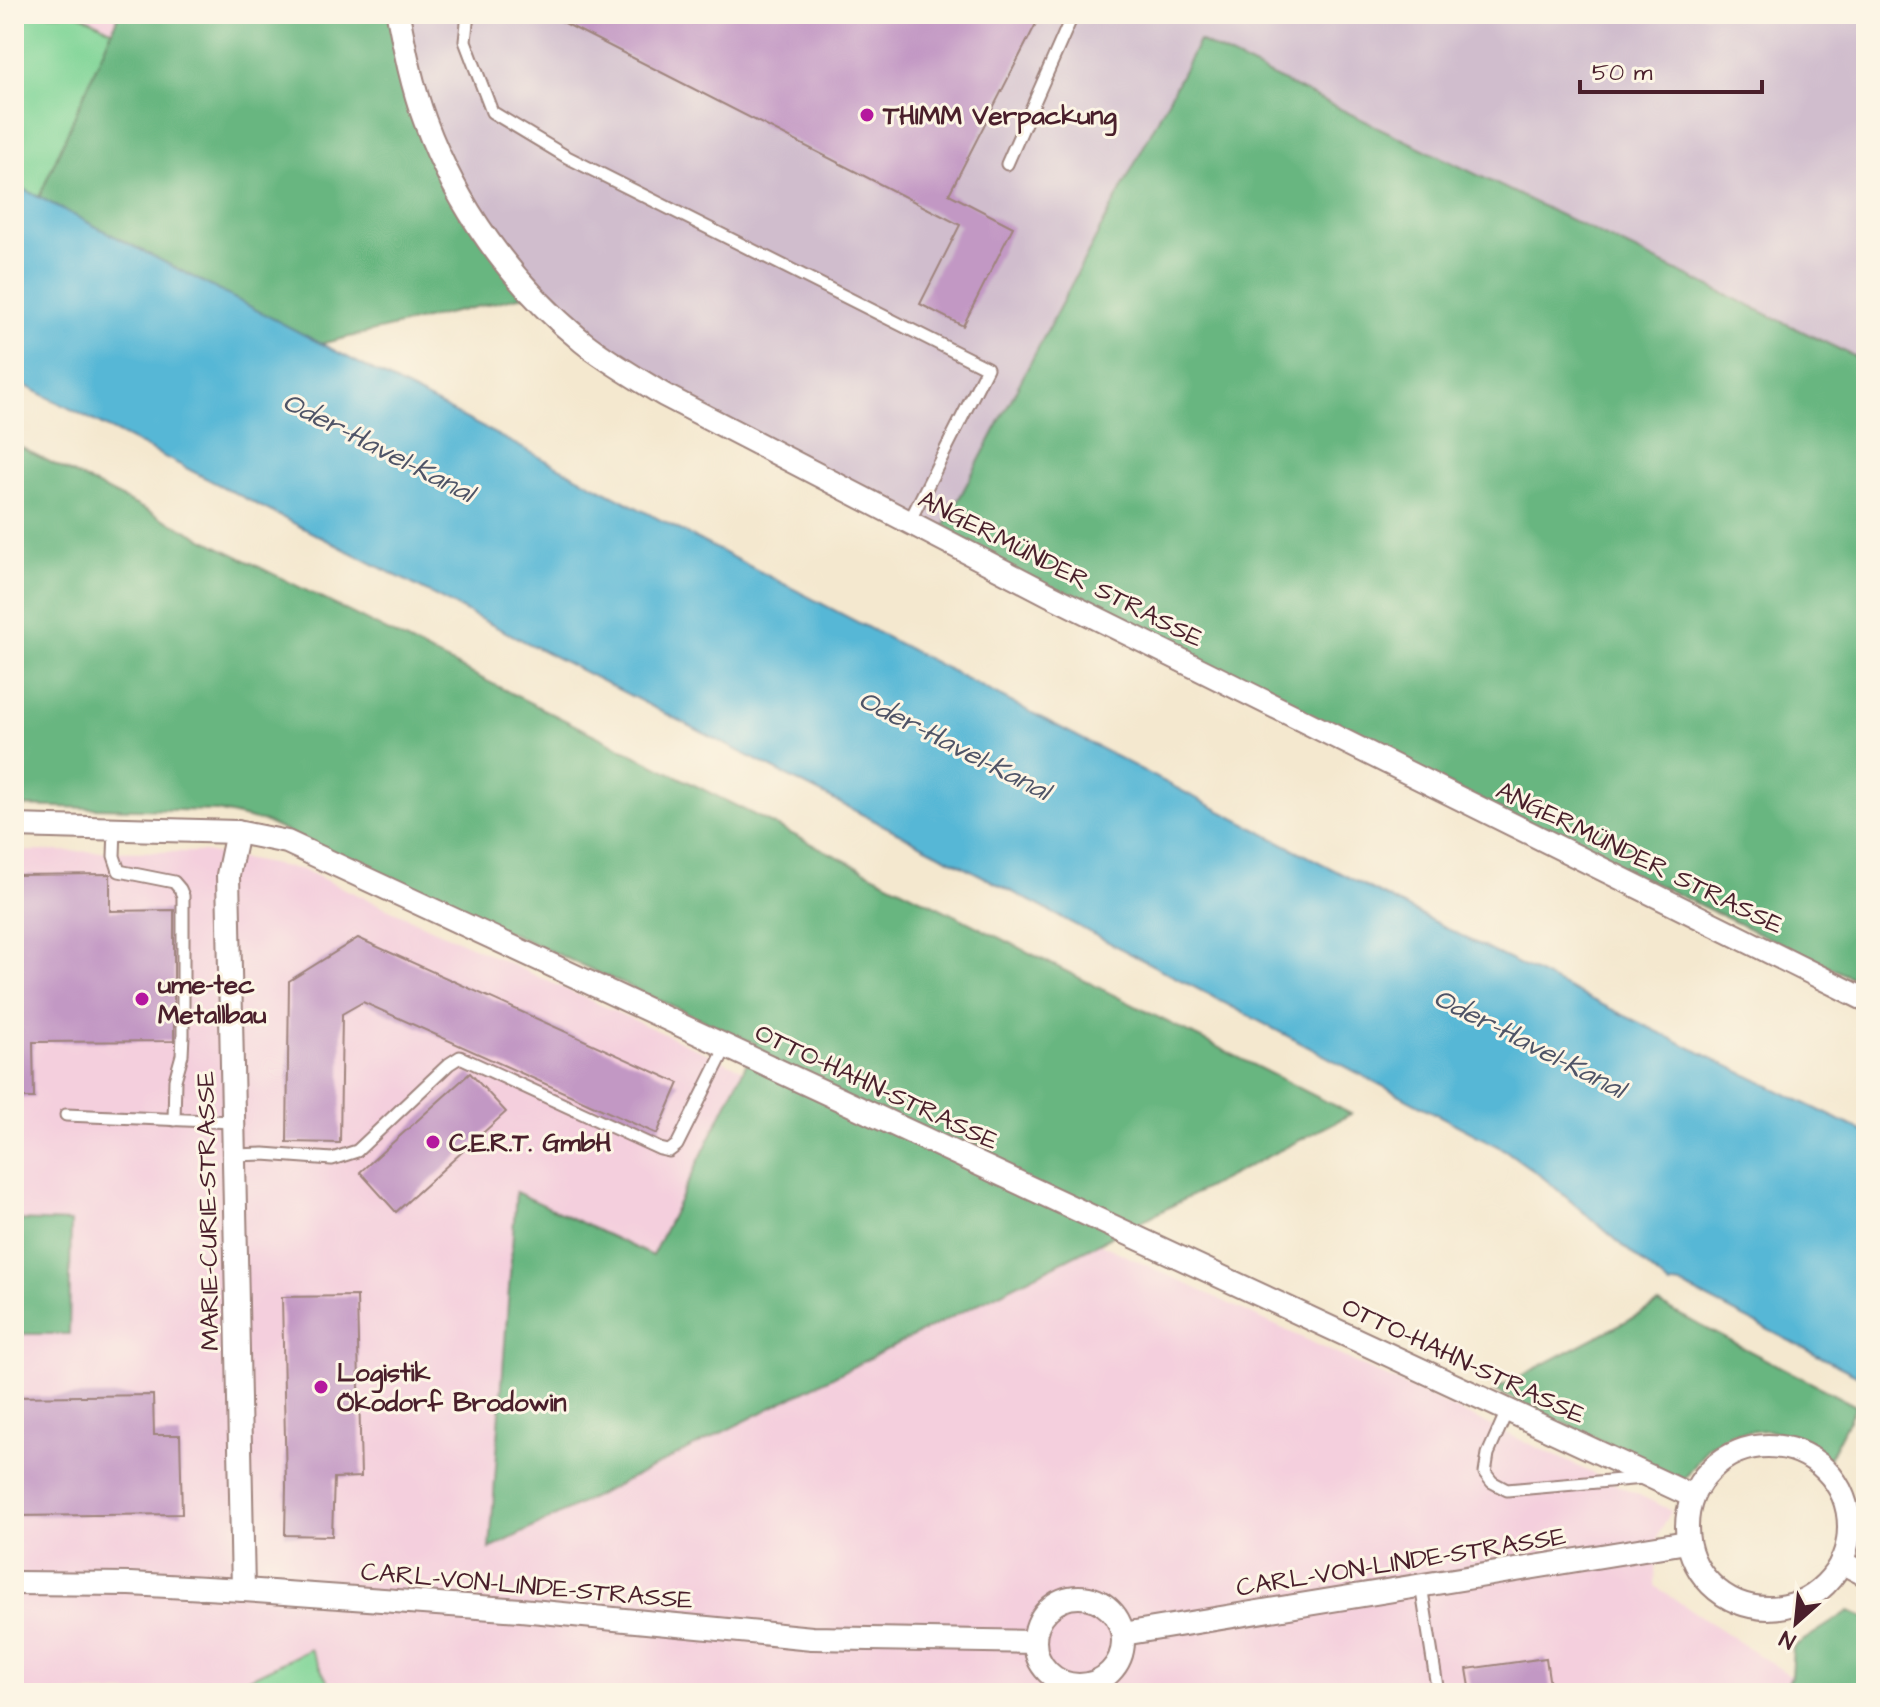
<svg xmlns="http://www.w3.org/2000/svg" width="1880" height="1707" font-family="'Architects Daughter',sans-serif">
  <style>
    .built { fill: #f4cfdd }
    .industrial { fill: #d0bdcd }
    .green { fill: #81d598; stroke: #667a62; stroke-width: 2 }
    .forest { fill: #68b680; stroke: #596a56; stroke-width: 2 }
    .water { fill: #57b7d6; stroke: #506b80; stroke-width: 2 }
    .building { fill: #c298c4 }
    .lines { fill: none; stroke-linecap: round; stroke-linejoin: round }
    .lane-casing { stroke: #9f847d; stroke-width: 15 }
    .street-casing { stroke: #9f847d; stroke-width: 26 }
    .lane { stroke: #fff; stroke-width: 11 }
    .street { stroke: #fff; stroke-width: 22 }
    .poi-dot { fill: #b5179e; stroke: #fcf5e5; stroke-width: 3 }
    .labels { text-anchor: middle; stroke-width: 6; stroke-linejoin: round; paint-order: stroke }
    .poi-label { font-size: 26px; font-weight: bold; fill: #4a1f2b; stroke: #fcf5e5; text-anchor: start }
    .street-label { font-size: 26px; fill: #4a1f2b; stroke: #fcf5e5 }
    .water-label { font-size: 28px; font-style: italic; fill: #4f5467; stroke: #fcf5e5 }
  </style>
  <rect width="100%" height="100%" fill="#fcf5e5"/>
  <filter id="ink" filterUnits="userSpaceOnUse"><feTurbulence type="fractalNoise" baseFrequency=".0125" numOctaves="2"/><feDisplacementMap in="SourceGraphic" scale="16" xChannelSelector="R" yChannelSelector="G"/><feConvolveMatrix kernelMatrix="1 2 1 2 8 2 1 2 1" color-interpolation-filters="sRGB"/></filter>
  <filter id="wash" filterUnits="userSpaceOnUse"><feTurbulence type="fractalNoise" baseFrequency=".006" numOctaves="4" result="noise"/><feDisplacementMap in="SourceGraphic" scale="32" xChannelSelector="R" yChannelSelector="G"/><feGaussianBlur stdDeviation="1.8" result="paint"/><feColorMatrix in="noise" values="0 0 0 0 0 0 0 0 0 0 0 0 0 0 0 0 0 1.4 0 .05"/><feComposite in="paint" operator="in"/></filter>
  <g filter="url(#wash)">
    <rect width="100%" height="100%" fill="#f4e8cf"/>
    <!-- built -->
    <g class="built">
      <polygon points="79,14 119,14 113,31"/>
      <polygon points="14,851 205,852 303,870 744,1070 652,1256 517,1192 491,1549 1099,1243 1671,1510 1658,1536 1655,1586 1791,1676 1782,1693 334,1693 310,1650 219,1693 14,1693 14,1334 69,1333 70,1222 14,1220"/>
    </g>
    <!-- industrial -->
    <polygon class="industrial" points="405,14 1866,14 1866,362 1199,41 939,537 664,395 531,294 424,118"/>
    <!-- green -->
    <g class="green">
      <polygon points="14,14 79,14 113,31 39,198 14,184"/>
      <polygon points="310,1649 334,1693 219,1693"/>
    </g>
    <!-- forest -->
    <g class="forest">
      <polygon points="119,14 405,14 424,118 531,294 320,344 39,198"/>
      <polygon points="1199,41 1866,362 1866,982 1863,983 1050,595 939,537"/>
      <polygon points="14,444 1351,1114 1099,1243 490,1549 516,1192 652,1256 756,1044 265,822 217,811 14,806"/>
      <polygon points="14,1220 71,1222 69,1334 14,1334"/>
      <polygon points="1659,1304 1856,1406 1828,1460 1811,1442 1767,1430 1733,1433 1708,1447 1684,1480 1494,1390"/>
      <polygon points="1849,1611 1866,1618 1866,1693 1782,1693 1791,1676 1793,1647"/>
    </g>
    <!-- water -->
    <polygon class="water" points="14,184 1471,941 1866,1133 1866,1380 1681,1285 1675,1284 1670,1286 1545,1179 1505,1150 963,866 14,380"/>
    <g id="blocks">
      <!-- building -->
      <g class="building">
        <polygon points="547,14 1041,14 949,194 1013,227 963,326 920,304 960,225"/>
        <polygon points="110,874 110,911 174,910 174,1041 33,1042 34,1098 14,1098 14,875"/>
        <polygon points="358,938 679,1083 657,1134 363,1002 342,1014 340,1143 287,1142 289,981"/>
        <polygon points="470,1073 506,1112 396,1212 360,1172"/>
        <polygon points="357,1296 361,1477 334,1478 332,1536 285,1535 286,1486 282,1297"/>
        <polygon points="153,1395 154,1435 180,1435 182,1514 14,1516 14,1397"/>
        <polygon points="1546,1658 1551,1693 1471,1693 1467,1669"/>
      </g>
    </g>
  </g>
  <g filter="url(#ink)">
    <use href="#blocks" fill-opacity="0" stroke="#9f847d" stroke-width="2"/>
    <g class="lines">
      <defs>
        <g id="lane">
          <polyline points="468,14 465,41 492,112 567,157 987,368 909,522"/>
          <polyline points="1007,164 1073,14"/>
          <polyline points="115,829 114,856 119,871 174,882 180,889 183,896 183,1035 182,1055 175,1080 174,1120"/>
          <polyline points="66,1115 233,1122"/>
          <polyline points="234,1155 264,1154 332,1159 357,1151 449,1064 460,1057 660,1149 669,1151 677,1145 726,1047"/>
          <polyline points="1507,1411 1488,1454 1485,1473 1492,1482 1507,1490 1643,1478"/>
          <polyline points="1421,1585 1438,1693"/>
        </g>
        <g id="street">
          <path d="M398,14C405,50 412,86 425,121C457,207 511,283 583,342C608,362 637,378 664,395L1050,595L1866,1000"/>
          <polyline points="14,826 237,832 287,842 1692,1496"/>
          <polyline points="237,832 228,875 243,1590"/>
          <circle cx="1768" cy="1527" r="81"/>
          <polyline points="1841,1562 1866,1575"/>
          <polyline points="14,1583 130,1584 243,1590 521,1610 812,1638 1035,1642"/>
          <circle cx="1079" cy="1641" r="44"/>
          <polyline points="1123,1634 1687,1542"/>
        </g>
      </defs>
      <!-- lane casing -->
      <use href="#lane" class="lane-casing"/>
      <!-- street casing -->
      <use href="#street" class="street-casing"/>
      <!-- lane -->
      <use href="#lane" class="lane"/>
      <!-- street -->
      <use href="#street" class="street"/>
    </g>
  </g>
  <!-- markers -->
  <g class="poi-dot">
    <circle cx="867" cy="115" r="8"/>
    <circle cx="142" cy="999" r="8"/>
    <circle cx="433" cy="1142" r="8"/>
    <circle cx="321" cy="1387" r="8"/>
  </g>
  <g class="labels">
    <!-- poi labels -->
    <g class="poi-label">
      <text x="883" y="124">THIMM Verpackung</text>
      <text x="158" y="993">ume-tec<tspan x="158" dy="30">Metallbau</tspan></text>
      <text x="449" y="1151">C.E.R.T. GmbH</text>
      <text x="337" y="1381">Logistik<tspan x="337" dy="30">Ökodorf Brodowin</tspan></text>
    </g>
    <!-- street labels -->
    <g class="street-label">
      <text transform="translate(1061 568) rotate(27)" y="9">ANGERMÜNDER STRASSE</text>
      <text transform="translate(1640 857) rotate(26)" y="9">ANGERMÜNDER STRASSE</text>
      <text transform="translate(877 1086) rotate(25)" y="9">OTTO-HAHN-STRASSE</text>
      <text transform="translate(207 1211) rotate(-91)" y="9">MARIE-CURIE-STRASSE</text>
      <text transform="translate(1464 1360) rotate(25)" y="9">OTTO-HAHN-STRASSE</text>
      <text transform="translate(1401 1561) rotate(-9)" y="9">CARL-VON-LINDE-STRASSE</text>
      <text transform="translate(527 1585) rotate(5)" y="9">CARL-VON-LINDE-STRASSE</text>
    </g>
    <!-- water labels -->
    <g class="water-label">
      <text transform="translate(379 446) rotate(27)" y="10">Oder-Havel-Kanal</text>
      <text transform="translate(955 744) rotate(27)" y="10">Oder-Havel-Kanal</text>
      <text transform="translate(1530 1042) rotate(27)" y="10">Oder-Havel-Kanal</text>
    </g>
  </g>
  <!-- margin -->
  <rect width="1880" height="1707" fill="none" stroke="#fcf5e5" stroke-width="48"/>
  <!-- north arrow -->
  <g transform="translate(1796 1623) rotate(207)" stroke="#fcf5e5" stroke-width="6" paint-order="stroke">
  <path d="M0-6L14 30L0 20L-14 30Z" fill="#4a1f2b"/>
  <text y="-12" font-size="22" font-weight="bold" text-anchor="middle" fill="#4a1f2b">N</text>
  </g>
  <!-- scale -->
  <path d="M1580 80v12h182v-12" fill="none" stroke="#4a1f2b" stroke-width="4"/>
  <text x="1592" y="80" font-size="24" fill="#4a1f2b" stroke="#fcf5e5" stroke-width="6" paint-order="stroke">50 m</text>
</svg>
